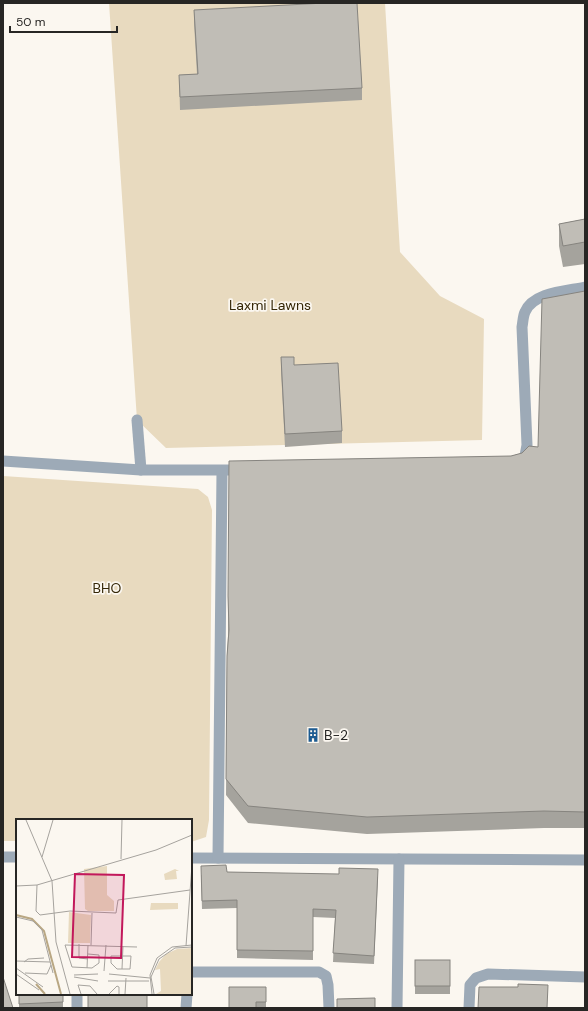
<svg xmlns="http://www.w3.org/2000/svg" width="588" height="1011" font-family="'DM Sans',sans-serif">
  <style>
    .green { fill: #e8dabf }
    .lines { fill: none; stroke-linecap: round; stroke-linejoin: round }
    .minor { stroke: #9daab7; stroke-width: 11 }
    .wall { fill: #a5a39d }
    .building { fill: #c0bdb6; stroke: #86847f }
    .labels { text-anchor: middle; stroke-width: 3.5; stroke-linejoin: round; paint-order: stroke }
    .park-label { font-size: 14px; fill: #352707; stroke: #fbf7f0 }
    .poi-label { font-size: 14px; fill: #272624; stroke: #fbf7f0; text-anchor: start }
    .inset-river { fill: none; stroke: #b9a783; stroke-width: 2 }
    .inset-road { fill: none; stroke: #a6a39e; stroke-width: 1 }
    .view { fill: #c2185b; fill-opacity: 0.15; stroke: #c2185b; stroke-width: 2 }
    .inset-edge { fill: none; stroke: #272624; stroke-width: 2 }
  </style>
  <rect width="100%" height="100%" fill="#fbf7f0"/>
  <!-- green -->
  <g class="green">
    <polygon points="109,3 385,3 400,252 440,296 484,319 482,440 166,448 137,420"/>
    <polygon points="3,476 198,489 208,497 212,510 209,820 206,837 191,842 191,820 17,820 17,841 3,841"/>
  </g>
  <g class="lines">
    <!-- minor -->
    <g class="minor">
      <polyline points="137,420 141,470"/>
      <polyline points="3,461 141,470 243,470"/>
      <path d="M521,462L525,456L527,445L522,327C523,322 523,316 525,312C533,292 567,291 585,287"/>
      <polyline points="3,857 17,857"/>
      <polyline points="191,858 585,860"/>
      <polyline points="218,858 222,471"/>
      <polyline points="191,972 319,972 326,976 328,985 329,1008"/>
      <polyline points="77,994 77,1008"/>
      <polyline points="186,1008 187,994"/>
      <polyline points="397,1008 399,859"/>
      <polyline points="469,1008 470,985 476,978 488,974 585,977"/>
    </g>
  </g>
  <!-- wall -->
  <g class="wall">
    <rect x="61" y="3" width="31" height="1"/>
    <polygon points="194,10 362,88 362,100 180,110 179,75 197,74 194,22"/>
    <polygon points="585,219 585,264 563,267 559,246 559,224"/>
    <polygon points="585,291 585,828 544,828 367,834 248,823 226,795 227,656 228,636 228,596 511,456 522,453 538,447"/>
    <polygon points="281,357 294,365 342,431 342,443 285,447 281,370"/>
    <polygon points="227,872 378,877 374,964 333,962 335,918 313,917 313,960 237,958 237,908 202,909 201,875"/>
    <rect x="415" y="960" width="35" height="34"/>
    <polygon points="266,987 266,1008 229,1008"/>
    <rect x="19" y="994" width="44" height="14"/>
  </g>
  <!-- building -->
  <g class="building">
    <polygon points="325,3 357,3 362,88 180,97 179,75 198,74 194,10"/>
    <polygon points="585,219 585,242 563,246 559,224"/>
    <polygon points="585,291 585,812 544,811 367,817 248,806 226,779 227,656 229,630 228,596 229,461 511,456 522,453 529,446 538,447 542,299"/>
    <polygon points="281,357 294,357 294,365 338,363 342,431 285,434"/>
    <polygon points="226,865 227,872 339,874 339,868 378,869 374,956 333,953 336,910 313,909 313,951 237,950 237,900 202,901 201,866"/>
    <rect x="415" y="960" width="35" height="26"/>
    <polygon points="3,977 13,1008 3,1008"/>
    <polygon points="518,984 548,985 547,1008 478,1008 479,987 518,987"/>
    <polygon points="229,987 266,987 266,1002 256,1002 256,1008 229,1008"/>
    <polygon points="19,994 63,994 63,1002 19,1004"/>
    <rect x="88" y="994" width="59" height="14"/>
    <polygon points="375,998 375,1008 337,1008 337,999"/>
  </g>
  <!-- icons -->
  <defs>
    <symbol id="building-bare" viewBox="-9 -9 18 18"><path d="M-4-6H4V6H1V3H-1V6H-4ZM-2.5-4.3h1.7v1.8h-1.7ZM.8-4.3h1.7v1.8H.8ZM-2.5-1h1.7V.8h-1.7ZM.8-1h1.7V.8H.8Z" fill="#1c5b91" stroke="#fbf7f0" stroke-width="2.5" paint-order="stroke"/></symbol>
  </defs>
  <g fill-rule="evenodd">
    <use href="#building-bare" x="303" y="725" width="20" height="20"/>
  </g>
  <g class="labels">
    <!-- park labels -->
    <g class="park-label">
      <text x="270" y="310">Laxmi Lawns</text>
      <text x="107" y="593">BHO</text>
    </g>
    <!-- poi labels -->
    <g class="poi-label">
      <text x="324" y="740">B-2</text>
    </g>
  </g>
  <!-- overview -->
  <g transform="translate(16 819)">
    <rect width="176" height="176" fill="#fbf7f0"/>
    <path d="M91,47V76L98,82V92H72L69,90L68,50ZM159,50L163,52H160L161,60L149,61L148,55ZM135,84H162V90L134,91ZM53,93L75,96L74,124H52ZM176,129V175H140L145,172L144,150L139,151L143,143L150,135L161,130Z" fill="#e8dabf"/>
    <path class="inset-river" d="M0,96L16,100L28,112L45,175M20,165L29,175"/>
    <path class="inset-road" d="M10,1L36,62L40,123L54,175M26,38L37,1M105,40L106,1M21,66L20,92L24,96L54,92L100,94L102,81L174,71M0,67L21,66L140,31L176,16M0,98L17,102L26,111L37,154M63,125V139L72,140M75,126L76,94M170,127L176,46M72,135L83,136V144L76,149L56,148L49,126L121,128M95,137H115L114,150H101L95,144ZM0,142L34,143M8,143L12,140L28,139M0,149L27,168M71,149L72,126M106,150L107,127M88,152L90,126M9,154L31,155L35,146M0,155L23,171M93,155L134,159M58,156L82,155M58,158L82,162M92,162H133M65,175L62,166L74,167L81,175M93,175L101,167L103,168V175M109,175L110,159M136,175L134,156L141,139L156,128L176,126M138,175L135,158L143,140L159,129L176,128"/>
    <path class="view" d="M59,55L108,56L105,139L56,138Z"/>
    <rect width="176" height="176" class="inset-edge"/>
  </g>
  <!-- border -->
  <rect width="588" height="1011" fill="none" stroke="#272624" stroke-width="8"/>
  <!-- scale -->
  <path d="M10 26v6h107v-6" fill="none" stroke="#272624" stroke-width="2"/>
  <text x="16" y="26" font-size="12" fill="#272624" stroke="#fbf7f0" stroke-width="3" paint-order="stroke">50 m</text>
</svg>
